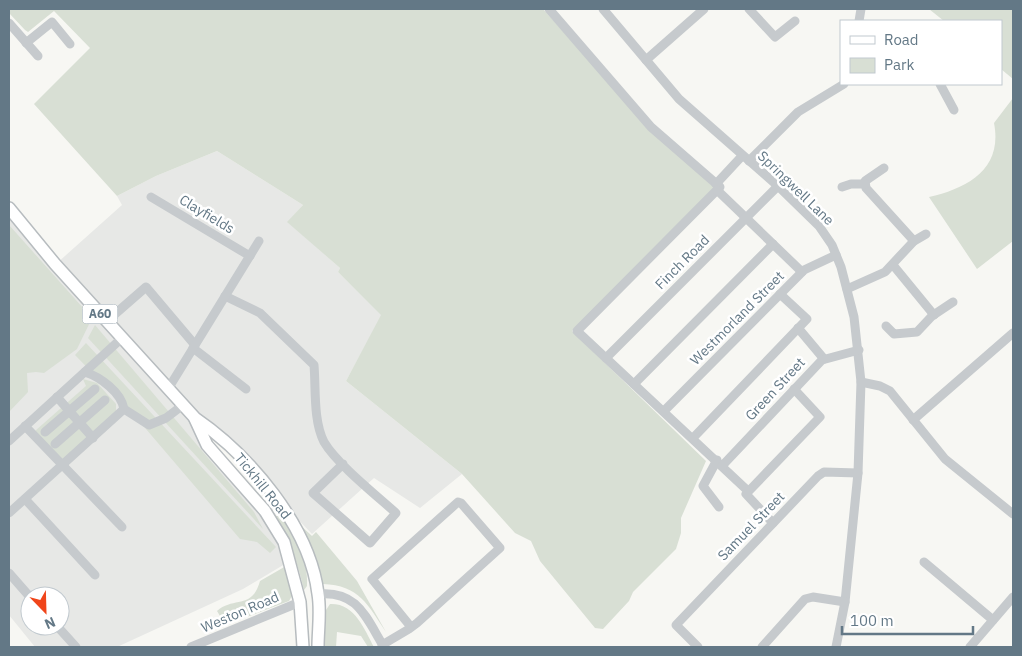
<svg xmlns="http://www.w3.org/2000/svg" width="1022" height="656" font-family="'IBM Plex Sans',sans-serif">
  <style>
    .built { fill: #e7e8e6; fill-rule: evenodd }
    .green { fill: #d8dfd4 }
    .lines { fill: none; stroke-linecap: round; stroke-linejoin: round }
    .major-casing { stroke: #b7bcbf; stroke-width: 14 }
    .minor { stroke: #c6cacd; stroke-width: 9 }
    .major { stroke: #fff; stroke-width: 11 }
    .labels { text-anchor: middle; stroke-width: 5; stroke-linejoin: round; paint-order: stroke }
    .shield { fill: #fff; stroke: #92a0aa; stroke-width: 1 }
    .shield-label { font-size: 12px; font-weight: bold; fill: #637886 }
    .street-label { font-size: 14px; fill: #637886; stroke: #fff }
  </style>
  <rect width="100%" height="100%" fill="#f7f7f3"/>
  <!-- built -->
  <path class="built" d="M217,151L303,205L288,222L340,268L338,272L382,315L346,381L462,474L420,508L374,478L312,534L74,284L195,418L207,445L265,511L290,561L243,589L117,647H35L9,615V208L56,264L122,205L117,196L156,176ZM30,596H60V626H30Z"/>
  <!-- green -->
  <g class="green">
    <polygon points="9,9 543,9 659,138 715,188 572,331 706,461 681,518 681,533 676,549 633,592 629,601 603,629 595,628 540,561 531,541 515,533 462,474 346,381 381,315 338,272 340,268 287,222 303,205 217,151 156,176 117,196 34,104 90,48 54,11 28,32 25,30 9,13"/>
    <polygon points="929,9 1013,9 1013,79 1001,69 1001,21 944,21"/>
    <path d="M1013,98V241L977,269L929,197C968,188 1003,169 994,123Z"/>
    <polygon points="9,225 92,318 77,349 44,373 36,372 27,373 28,392 9,412"/>
    <polygon points="95,325 254,512 263,529 88,338"/>
    <polygon points="86,343 276,547 270,553 257,542 240,539 140,422 75,355"/>
    <polygon points="83,379 97,383 116,404 116,417 64,463 35,431 86,386"/>
    <path d="M275,516H284C295,539 309,561 307,586L304,590C298,563 289,540 275,516Z"/>
    <path d="M300,525L312,536L316,532L357,581L386,632C368,605 359,585 323,584Z"/>
    <path d="M286,566L293,594L289,601L231,623L220,616L217,611C234,596 252,610 260,581Z"/>
    <path d="M330,604C355,603 364,629 374,647H368L361,636L337,632L336,647H324V613Z"/>
  </g>
  <g class="lines">
    <defs>
      <g id="major">
        <path d="M9,208L55,264L195,418C249,455 310,526 318,594C321,611 318,630 318,647"/>
        <polyline points="195,419 207,445 265,511 284,542 300,602 303,647"/>
      </g>
    </defs>
    <!-- major casing -->
    <use href="#major" class="major-casing"/>
    <!-- minor -->
    <g class="minor">
      <polyline points="549,9 651,127 720,187 577,331 748,491"/>
      <polyline points="603,9 679,99 778,186 819,226 832,245 841,267 854,317 861,382 858,473 845,602 836,647"/>
      <polyline points="749,9 775,37 795,21"/>
      <polyline points="859,21 861,9"/>
      <polyline points="9,23 38,56"/>
      <polyline points="26,43 52,22 70,44"/>
      <polyline points="646,60 704,9"/>
      <polyline points="940,84 954,110"/>
      <polyline points="749,161 798,112 844,84"/>
      <polyline points="884,168 865,181 866,188 914,241"/>
      <polyline points="716,184 742,156"/>
      <polyline points="842,187 851,184 865,184"/>
      <polyline points="717,190 802,272"/>
      <polyline points="151,197 250,256"/>
      <polyline points="893,265 934,315"/>
      <polyline points="847,289 885,272 914,241 926,234"/>
      <path d="M225,296L260,313L314,365C316,389 313,420 324,442C337,464 376,495 396,513L370,543L313,493L343,464"/>
      <polyline points="107,321 146,287 195,345"/>
      <polyline points="886,326 894,334 917,332 932,316 953,302"/>
      <polyline points="798,328 824,359"/>
      <polyline points="193,348 246,389"/>
      <polyline points="606,358 778,186"/>
      <polyline points="861,382 880,386 890,391 945,459 1013,514"/>
      <polyline points="634,384 773,244"/>
      <polyline points="168,389 259,241"/>
      <polyline points="57,397 93,438"/>
      <polyline points="124,409 149,425 166,418 183,405"/>
      <polyline points="664,411 804,270 836,255"/>
      <polyline points="913,420 1013,333"/>
      <polyline points="25,426 122,527"/>
      <polyline points="45,432 95,389"/>
      <polyline points="693,438 807,319 780,294"/>
      <polyline points="9,441 122,338"/>
      <polyline points="55,444 105,400"/>
      <polyline points="717,460 703,486 719,507"/>
      <polyline points="722,466 822,360 859,350"/>
      <polyline points="25,499 95,575"/>
      <path d="M9,513L124,409C121,392 100,377 85,372"/>
      <polyline points="773,523 746,494 820,417 794,389"/>
      <polyline points="924,562 993,620"/>
      <polyline points="9,573 30,597"/>
      <path d="M318,594C358,590 366,618 384,647"/>
      <polyline points="57,626 76,647"/>
      <polyline points="382,645 409,629 417,623 500,548 461,503 458,502 372,579 411,627"/>
      <polyline points="191,647 300,602"/>
      <polyline points="698,647 676,625 818,476 824,472 858,473"/>
      <polyline points="762,647 805,599 813,597 845,602"/>
      <polyline points="970,647 1013,597"/>
    </g>
    <!-- major -->
    <use href="#major" class="major"/>
  </g>
  <g class="labels">
    <!-- shield labels -->
    <rect class="shield" x="82.5" y="304.5" width="35" height="19" rx="4"/>
    <g class="shield-label">
      <text x="100" y="318">A60</text>
    </g>
    <!-- street labels -->
    <g class="street-label">
      <text transform="translate(796 188) rotate(44)" y="5">Springwell Lane</text>
      <text transform="translate(207 214) rotate(31)" y="5">Clayfields</text>
      <text transform="translate(682 262) rotate(-45)" y="5">Finch Road</text>
      <text transform="translate(737 318) rotate(-45)" y="5">Westmorland Street</text>
      <text transform="translate(775 389) rotate(-47)" y="5">Green Street</text>
      <text transform="translate(263 486) rotate(51)" y="5">Tickhill Road</text>
      <text transform="translate(751 526) rotate(-46)" y="5">Samuel Street</text>
      <text transform="translate(240 612) rotate(-23)" y="5">Weston Road</text>
    </g>
  </g>
  <!-- border -->
  <rect width="1022" height="656" fill="none" stroke="#637886" stroke-width="20"/>
  <!-- legend -->
  <rect x="840" y="20" width="162" height="65" fill="#ffffff" stroke="#c1c9cf"/>
  <rect x="850" y="36" width="25" height="8" fill="#ffffff" stroke="#c1c9cf"/>
  <text x="884" y="45" font-size="15" fill="#637886">Road</text>
  <rect x="850" y="58" width="25" height="15" fill="#d8dfd4" stroke="#c1c9cf"/>
  <text x="884" y="70" font-size="15" fill="#637886">Park</text>
  <!-- north arrow -->
  <g transform="translate(45 611) rotate(157)"><circle r="24" fill="#ffffff" stroke="#c1c9cf"/>
  <path d="M0-4L9 19L0 12L-9 19Z" fill="#f0451a"/>
  <text y="-8" font-size="14" font-weight="bold" text-anchor="middle" fill="#637886">N</text>
  </g>
  <!-- scale -->
  <path d="M842 626v8h131v-8" fill="none" stroke="#637886" stroke-width="2.5"/>
  <text x="850" y="626" font-size="15" fill="#637886" stroke="#ffffff" stroke-width="4" paint-order="stroke">100 m</text>
</svg>
